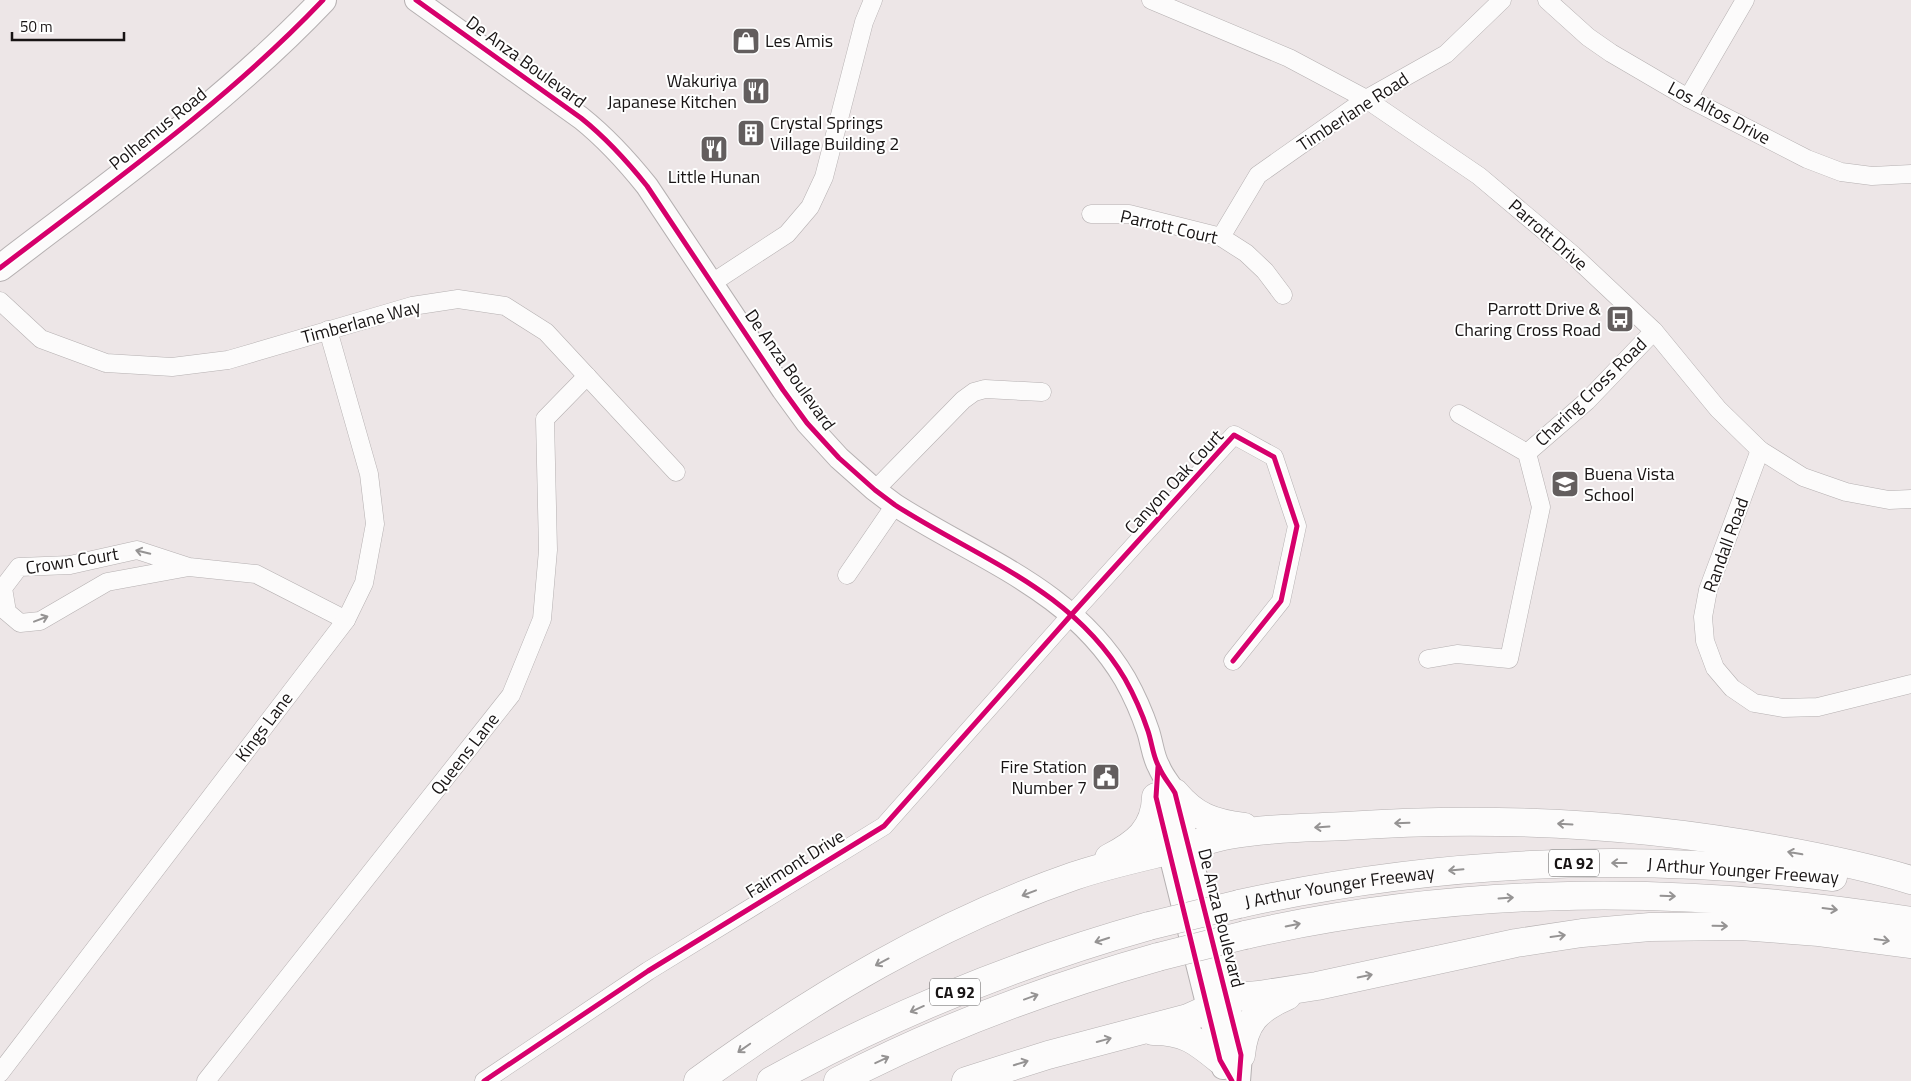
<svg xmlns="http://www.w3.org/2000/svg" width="1911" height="1081" font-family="'Titillium Web',sans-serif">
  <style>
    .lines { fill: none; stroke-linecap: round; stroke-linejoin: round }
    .minor-casing { stroke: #b5b0b1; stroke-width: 19 }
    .tertiary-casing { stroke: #b5b0b1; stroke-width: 24 }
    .secondary-casing { stroke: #b5b0b1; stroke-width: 28 }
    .motorway-casing { stroke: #b5b0b1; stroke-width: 29 }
    .minor { stroke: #fcfbfb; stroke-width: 18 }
    .tertiary { stroke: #fcfbfb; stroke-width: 22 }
    .secondary { stroke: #fcfbfb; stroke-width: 26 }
    .motorway { stroke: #fcfbfb; stroke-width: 28 }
    .motorway-bridge-casing { stroke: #b5b0b1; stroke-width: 29; stroke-linecap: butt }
    .motorway-bridge { stroke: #fcfbfb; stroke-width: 28 }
    .cycleway-casing { stroke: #fff; stroke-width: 8 }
    .cycleway { stroke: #d6006c; stroke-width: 5 }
    .oneway { stroke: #959393 }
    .labels { text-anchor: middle; stroke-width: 4; stroke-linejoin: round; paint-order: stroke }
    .shield { fill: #fff; stroke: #5d5a5a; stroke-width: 1 }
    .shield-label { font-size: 16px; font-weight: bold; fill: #181414 }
    .poi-label { font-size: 18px; fill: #181414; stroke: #fff; text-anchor: start }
    .street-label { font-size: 18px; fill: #181414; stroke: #fff }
  </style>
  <rect width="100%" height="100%" fill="#ede6e7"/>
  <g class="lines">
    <defs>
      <g id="minor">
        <polyline points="1151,0 1289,58 1366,99 1479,176 1573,255 1654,331 1718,409 1760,450 1803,477 1846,492 1889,500 1911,499"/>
        <polyline points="1547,0 1588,37 1611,53 1688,98 1807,159 1841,172 1872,176 1911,174"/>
        <polyline points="1688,98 1745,0"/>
        <polyline points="1091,214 1129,214 1221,237 1246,253 1265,271 1283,295"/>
        <polyline points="1221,237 1258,175 1366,99 1446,54 1502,0"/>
        <polyline points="712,283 787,234 810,207 824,177 864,22 873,0"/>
        <polyline points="0,301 41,339 106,363 172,367 228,360 412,306 458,299 505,306 546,332 676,472"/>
        <polyline points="1760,450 1708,590 1703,617 1705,641 1715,668 1732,688 1754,703 1783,708 1818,707 1911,684"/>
        <polyline points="1527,453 1587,401 1654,331"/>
        <polyline points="875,490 963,400 974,392 985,389 1042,392"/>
        <polyline points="189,567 107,582 40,621 20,623 7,612 3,588 19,567 70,565 137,550 189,567 256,574 346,620"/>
        <polyline points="847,575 895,505"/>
        <polyline points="1428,659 1457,654 1509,659 1541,507 1527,453 1459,414"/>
        <polyline points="0,1073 346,620 364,583 375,524 369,474 328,330"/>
        <polyline points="206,1081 511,695 542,619 548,550 545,419 587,376"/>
        <polyline points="484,1081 648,971 884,826 1072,614 1234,435 1274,457 1297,526 1281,601 1233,661"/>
      </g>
      <g id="tertiary">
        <path d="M416,0L581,118C606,138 627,161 647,186L783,390L807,423L839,458L875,490L895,505C979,559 1072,589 1125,679C1134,695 1142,713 1148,731C1152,743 1153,757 1159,767C1163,777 1170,784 1175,793L1241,1055L1239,1081"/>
        <polyline points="1156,798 1223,1068"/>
      </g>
      <path id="secondary" d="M0,268C111,183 226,102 323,0"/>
      <g id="motorway">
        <path d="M1175,793C1195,817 1213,823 1244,827"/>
        <path d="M1109,858C1136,844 1155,830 1156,797"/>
        <path id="s1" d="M1239,904C1434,861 1635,852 1833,877"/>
        <path d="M1245,935C1468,885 1686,885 1911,921"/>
        <path d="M1153,1031C1185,1031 1197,1041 1220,1060"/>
        <path d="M1241,1055C1244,1022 1257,1009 1287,996"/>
        <path d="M698,1081C814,997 938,923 1074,876C1109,864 1144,857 1180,848C1197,844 1212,838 1229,835C1267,828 1306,828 1345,826C1490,816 1636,823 1780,850C1824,858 1868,867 1911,880"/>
        <path d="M771,1081C891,1015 1017,963 1149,926"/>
        <path d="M838,1081C940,1028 1048,988 1158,957"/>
        <polyline points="966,1081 1048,1055 1188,1018 1208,1009 1226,998 1259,995 1317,986 1516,943 1582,933 1650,927 1741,926 1819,932 1911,944"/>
      </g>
    </defs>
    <!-- minor casing -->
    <use href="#minor" class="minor-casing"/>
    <!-- tertiary casing -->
    <use href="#tertiary" class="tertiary-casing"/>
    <!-- secondary casing -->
    <use href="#secondary" class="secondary-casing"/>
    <!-- motorway casing -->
    <use href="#motorway" class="motorway-casing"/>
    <!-- minor -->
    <use href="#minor" class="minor"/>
    <!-- tertiary -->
    <use href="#tertiary" class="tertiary"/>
    <!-- secondary -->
    <use href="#secondary" class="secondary"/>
    <!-- motorway -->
    <use href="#motorway" class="motorway"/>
    <defs>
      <g id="motorway-bridge">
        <polyline points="1149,926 1239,904"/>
        <polyline points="1158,957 1245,935"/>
      </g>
    </defs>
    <!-- motorway-bridge casing -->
    <use href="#motorway-bridge" class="motorway-bridge-casing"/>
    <!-- motorway-bridge -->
    <use href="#motorway-bridge" class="motorway-bridge"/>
    <defs>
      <g id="cycleway">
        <path d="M416,0L581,118C606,138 627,161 647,186L783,390L807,423L839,458L875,490L895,505C979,559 1072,589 1125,679C1134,695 1142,713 1148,731C1152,743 1153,757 1159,767C1163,777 1170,784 1175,793L1241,1055L1239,1081"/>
        <path d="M0,268C111,183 226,102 323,0"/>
        <polyline points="1158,767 1156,797 1220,1060 1232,1081"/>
        <polyline points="484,1081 648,971 884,826 1072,614 1234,435 1274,457 1297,526 1281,601 1233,661"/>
      </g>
    </defs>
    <!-- cycleway casing -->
    <use href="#cycleway" class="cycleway-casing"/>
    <!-- cycleway -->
    <use href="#cycleway" class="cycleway"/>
  </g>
  <!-- one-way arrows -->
  <defs><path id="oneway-shaft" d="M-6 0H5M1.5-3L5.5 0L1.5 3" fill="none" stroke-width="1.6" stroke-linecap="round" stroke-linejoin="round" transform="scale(1.25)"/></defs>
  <g class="oneway">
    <use href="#oneway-shaft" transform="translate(143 552) rotate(-166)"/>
    <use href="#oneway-shaft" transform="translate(41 619) rotate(-21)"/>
    <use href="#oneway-shaft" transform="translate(1402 823) rotate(178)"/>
    <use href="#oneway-shaft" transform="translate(1565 824) rotate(-177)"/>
    <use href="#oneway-shaft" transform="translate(1322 827) rotate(176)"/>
    <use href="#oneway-shaft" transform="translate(1795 853) rotate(-170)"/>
    <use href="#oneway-shaft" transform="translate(1619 863) rotate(-180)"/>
    <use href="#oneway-shaft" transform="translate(1456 870) rotate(175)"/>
    <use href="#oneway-shaft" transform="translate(1029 893) rotate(159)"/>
    <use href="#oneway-shaft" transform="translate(1668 896) rotate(2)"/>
    <use href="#oneway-shaft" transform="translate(1506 898) rotate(-4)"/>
    <use href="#oneway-shaft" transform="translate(1830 909) rotate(7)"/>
    <use href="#oneway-shaft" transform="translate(1293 925) rotate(-11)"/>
    <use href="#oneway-shaft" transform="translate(1720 926) rotate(1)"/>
    <use href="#oneway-shaft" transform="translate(1558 936) rotate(-8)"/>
    <use href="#oneway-shaft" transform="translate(1102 940) rotate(162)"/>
    <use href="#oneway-shaft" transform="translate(1882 940) rotate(8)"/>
    <use href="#oneway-shaft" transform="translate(882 962) rotate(152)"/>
    <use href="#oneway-shaft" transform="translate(1365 976) rotate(-12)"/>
    <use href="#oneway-shaft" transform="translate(1031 997) rotate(-20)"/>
    <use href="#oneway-shaft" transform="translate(917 1009) rotate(156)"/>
    <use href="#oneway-shaft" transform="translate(1104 1040) rotate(-15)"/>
    <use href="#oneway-shaft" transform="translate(744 1048) rotate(145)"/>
    <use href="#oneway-shaft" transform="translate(882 1060) rotate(-25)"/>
    <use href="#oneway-shaft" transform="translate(1021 1063) rotate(-17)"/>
  </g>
  <!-- icons -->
  <defs>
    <symbol id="shop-square" viewBox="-11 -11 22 22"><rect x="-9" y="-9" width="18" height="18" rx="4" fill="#635e5e" stroke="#fff"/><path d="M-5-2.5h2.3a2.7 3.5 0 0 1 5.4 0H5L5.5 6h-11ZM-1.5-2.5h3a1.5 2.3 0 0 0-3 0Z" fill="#fff"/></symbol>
    <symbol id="restaurant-square" viewBox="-11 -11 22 22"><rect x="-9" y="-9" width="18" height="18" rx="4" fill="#635e5e" stroke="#fff"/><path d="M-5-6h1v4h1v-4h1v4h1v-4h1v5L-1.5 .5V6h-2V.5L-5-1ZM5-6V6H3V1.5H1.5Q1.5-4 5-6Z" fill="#fff"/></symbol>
    <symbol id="building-square" viewBox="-11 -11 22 22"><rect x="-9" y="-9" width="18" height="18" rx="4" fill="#635e5e" stroke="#fff"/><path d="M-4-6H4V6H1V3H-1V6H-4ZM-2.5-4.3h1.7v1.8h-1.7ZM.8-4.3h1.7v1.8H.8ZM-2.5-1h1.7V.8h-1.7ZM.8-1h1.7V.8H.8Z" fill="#fff"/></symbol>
    <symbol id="bus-square" viewBox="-11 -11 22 22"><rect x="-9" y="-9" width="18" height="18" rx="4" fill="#635e5e" stroke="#fff"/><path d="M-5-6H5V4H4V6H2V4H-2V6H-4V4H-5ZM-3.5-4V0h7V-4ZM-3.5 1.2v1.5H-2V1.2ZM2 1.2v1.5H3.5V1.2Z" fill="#fff"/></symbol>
    <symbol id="school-square" viewBox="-11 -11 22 22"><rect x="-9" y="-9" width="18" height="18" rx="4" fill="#635e5e" stroke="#fff"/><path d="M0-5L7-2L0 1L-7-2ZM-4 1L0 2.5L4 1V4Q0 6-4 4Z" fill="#fff"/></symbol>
    <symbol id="civic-square" viewBox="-11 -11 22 22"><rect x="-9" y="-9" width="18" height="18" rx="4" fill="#635e5e" stroke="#fff"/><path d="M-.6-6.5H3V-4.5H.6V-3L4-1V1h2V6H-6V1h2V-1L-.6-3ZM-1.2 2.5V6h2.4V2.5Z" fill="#fff"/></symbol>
  </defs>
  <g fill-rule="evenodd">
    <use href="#shop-square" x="730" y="25" width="32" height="32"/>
    <use href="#restaurant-square" x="740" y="75" width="32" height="32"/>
    <use href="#building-square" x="735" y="117" width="32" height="32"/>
    <use href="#restaurant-square" x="698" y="133" width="32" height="32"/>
    <use href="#bus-square" x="1604" y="303" width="32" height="32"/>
    <use href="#school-square" x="1549" y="468" width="32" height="32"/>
    <use href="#civic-square" x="1090" y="761" width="32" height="32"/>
  </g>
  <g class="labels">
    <!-- shield labels -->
    <g class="shield">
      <rect x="1549" y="849.5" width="50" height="27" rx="4"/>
      <rect x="930" y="978.5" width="50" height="27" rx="4"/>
    </g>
    <g class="shield-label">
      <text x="1574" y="869">CA 92</text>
      <text x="955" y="998">CA 92</text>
    </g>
    <!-- poi labels -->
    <g class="poi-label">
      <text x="765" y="47">Les Amis</text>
      <text x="737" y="87" text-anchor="end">Wakuriya<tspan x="737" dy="21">Japanese Kitchen</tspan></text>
      <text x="770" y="129">Crystal Springs<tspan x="770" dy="21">Village Building 2</tspan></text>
      <text x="714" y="183" text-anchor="middle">Little Hunan</text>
      <text x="1601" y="315" text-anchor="end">Parrott Drive &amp;<tspan x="1601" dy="21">Charing Cross Road</tspan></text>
      <text x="1584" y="480">Buena Vista<tspan x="1584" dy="21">School</tspan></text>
      <text x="1087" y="773" text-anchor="end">Fire Station<tspan x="1087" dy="21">Number 7</tspan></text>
    </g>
    <!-- street labels -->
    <g class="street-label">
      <text transform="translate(526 62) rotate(36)" y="6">De Anza Boulevard</text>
      <text transform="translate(1353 112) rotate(-33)" y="6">Timberlane Road</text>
      <text transform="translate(1719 113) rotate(28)" y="6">Los Altos Drive</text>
      <text transform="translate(158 129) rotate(-39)" y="6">Polhemus Road</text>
      <text transform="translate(1169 227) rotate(13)" y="6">Parrott Court</text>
      <text transform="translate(1548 235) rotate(41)" y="6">Parrott Drive</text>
      <text transform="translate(361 322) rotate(-15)" y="6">Timberlane Way</text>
      <text transform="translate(790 370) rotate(55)" y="6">De Anza Boulevard</text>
      <text transform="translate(1591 392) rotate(-44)" y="6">Charing Cross Road</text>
      <text transform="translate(1174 482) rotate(-47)" y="6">Canyon Oak Court</text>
      <text transform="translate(1726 545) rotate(-70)" y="6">Randall Road</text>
      <text transform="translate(72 561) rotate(-9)" y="6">Crown Court</text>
      <text transform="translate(264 727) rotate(-53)" y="6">Kings Lane</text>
      <text transform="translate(465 754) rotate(-52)" y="6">Queens Lane</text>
      <text transform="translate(795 864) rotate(-32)" y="6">Fairmont Drive</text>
      <text transform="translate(1743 871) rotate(4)" y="6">J Arthur Younger Freeway</text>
      <text dy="6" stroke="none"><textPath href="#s1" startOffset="102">J Arthur Younger Freeway</textPath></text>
      <text transform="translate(1221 918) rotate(76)" y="6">De Anza Boulevard</text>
    </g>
  </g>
  <!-- scale -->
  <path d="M12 32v8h112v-8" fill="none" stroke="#181414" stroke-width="2.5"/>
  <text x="20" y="32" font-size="15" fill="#181414" stroke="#ffffff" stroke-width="4" paint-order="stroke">50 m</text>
</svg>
